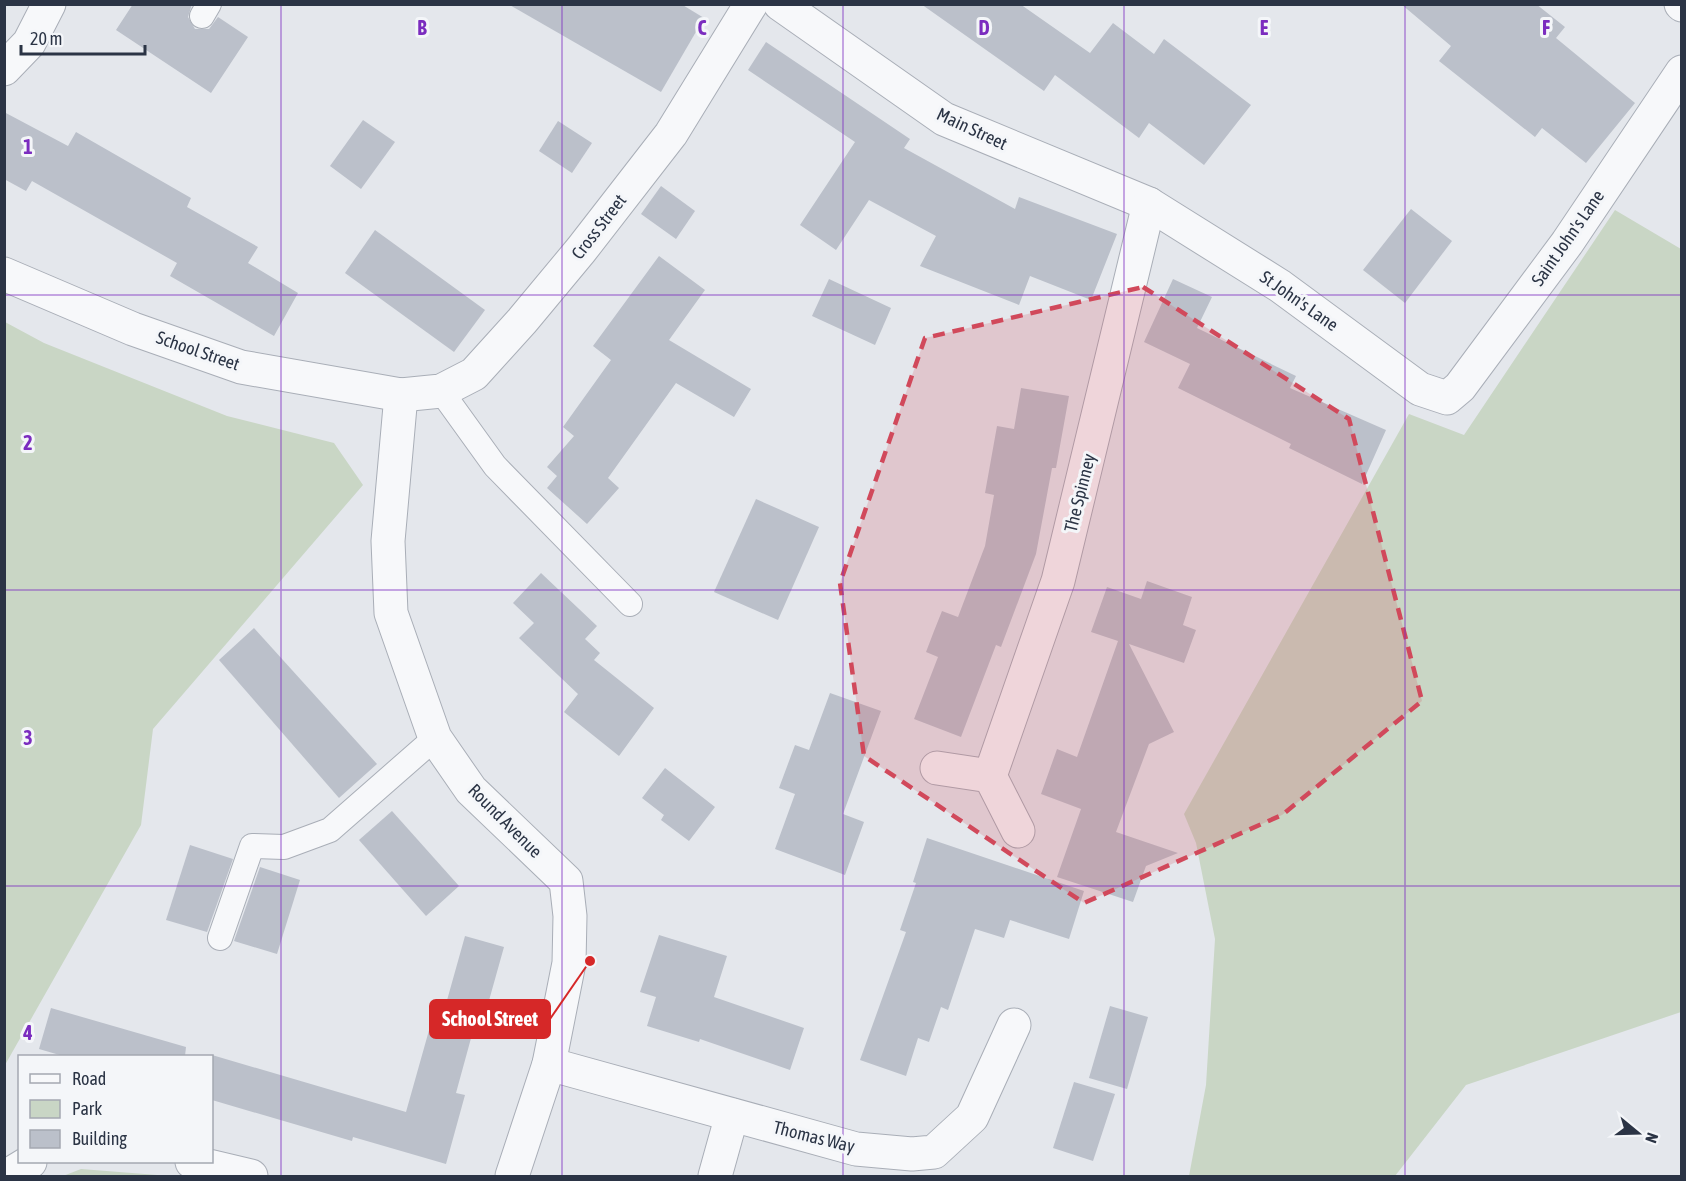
<svg xmlns="http://www.w3.org/2000/svg" width="1686" height="1181" font-family="'Asap Condensed',sans-serif">
  <style>
    .green { fill: #c9d6c5 }
    .building { fill: #bbc0ca }
    .lines { fill: none; stroke-linecap: round; stroke-linejoin: round }
    .lane-casing { stroke: #a9aeb7; stroke-width: 26 }
    .street-casing { stroke: #a9aeb7; stroke-width: 35 }
    .lane { stroke: #f7f8fa; stroke-width: 24 }
    .street { stroke: #f7f8fa; stroke-width: 33 }
    .marked { fill: #d1495b; fill-opacity: 0.2; stroke: #d1495b; stroke-width: 4.5; stroke-dasharray: 12 8; stroke-linejoin: round }
    .grid { fill: none; stroke: #7b2cbf; stroke-width: 1.5; stroke-opacity: 0.55 }
    .labels { text-anchor: middle; stroke-width: 6; stroke-linejoin: round; paint-order: stroke }
    .street-label { font-size: 18px; fill: #2b3445; stroke: #f4f6f9 }
    .grid-label { font-size: 20px; text-anchor: middle; font-weight: bold; fill: #7b2cbf; stroke: #f4f6f9; stroke-width: 6; stroke-linejoin: round; paint-order: stroke }
    .leader { fill: none; stroke: #d62828; stroke-width: 2 }
    .callout-dot { fill: #d62828; stroke: #f4f6f9; stroke-width: 2 }
    .callout { fill: #d62828; stroke: #d62828; stroke-width: 2 }
    .callout-label { font-size: 20px; text-anchor: middle; font-weight: bold; fill: #fff }
  </style>
  <rect width="100%" height="100%" fill="#e4e7ec"/>
  <!-- green -->
  <g class="green">
    <polygon points="1615,210 1681,249 1681,1012 1466,1085 1395,1176 1189,1176 1206,1085 1215,939 1196,843 1184,814 1409,414 1464,435"/>
    <polygon points="5,322 44,343 227,416 334,443 363,485 153,729 141,825 5,1065"/>
    <polygon points="81,1169 170,1176 63,1176"/>
  </g>
  <!-- building -->
  <g class="building">
    <polygon points="133,4 192,4 188,17 195,29 209,29 218,17 248,37 211,93 116,30"/>
    <polygon points="508,4 681,4 704,18 661,92"/>
    <polygon points="921,4 1020,4 1090,53 1113,23 1154,54 1164,39 1251,105 1204,165 1149,123 1139,138 1055,75 1044,91"/>
    <polygon points="1401,4 1536,4 1565,27 1556,38 1635,103 1586,163 1542,128 1535,137 1439,61 1451,46"/>
    <polygon points="766,42 910,139 904,148 1015,209 1019,197 1117,234 1091,300 1030,276 1019,305 920,266 936,236 869,200 836,250 800,225 855,142 748,70"/>
    <polygon points="4,112 68,146 76,132 191,198 187,207 258,247 248,263 298,293 274,336 170,276 177,263 32,181 26,191 4,179"/>
    <polygon points="363,120 395,142 361,189 330,166"/>
    <polygon points="558,121 592,143 572,173 539,151"/>
    <polygon points="661,186 695,211 676,239 641,214"/>
    <polygon points="1411,209 1452,241 1405,303 1363,270"/>
    <polygon points="375,230 485,310 454,352 345,273"/>
    <polygon points="659,256 705,290 669,340 751,389 734,417 676,383 608,478 619,488 587,524 547,488 557,476 547,467 574,436 563,427 611,360 593,346"/>
    <polygon points="829,279 891,308 875,345 812,316"/>
    <polygon points="1173,279 1212,297 1197,328 1296,376 1290,388 1386,430 1362,484 1289,448 1291,444 1178,388 1190,364 1144,342"/>
    <polygon points="1021,388 1069,396 1056,468 1052,468 1036,554 1001,647 996,645 961,737 914,719 938,657 926,652 934,631 942,611 958,617 985,546 994,495 985,493 997,426 1014,429"/>
    <polygon points="756,499 819,527 778,620 714,592"/>
    <polygon points="541,573 597,626 585,639 600,653 594,660 654,708 619,756 564,712 578,694 519,638 534,623 513,603"/>
    <polygon points="1147,581 1192,597 1183,625 1196,630 1184,663 1129,644 1174,732 1149,744 1116,832 1178,853 1146,866 1133,902 1057,877 1081,809 1041,794 1057,749 1077,757 1118,641 1091,632 1107,587 1141,599"/>
    <polygon points="254,628 377,764 339,798 219,660"/>
    <polygon points="830,693 881,711 843,814 864,822 845,875 775,849 795,794 779,788 795,745 809,750"/>
    <polygon points="665,768 715,807 689,841 661,820 664,815 642,798"/>
    <polygon points="392,811 459,886 426,916 359,840"/>
    <polygon points="927,838 1084,891 1069,939 1010,920 1004,938 975,929 948,1010 941,1007 929,1042 918,1038 906,1076 860,1060 906,932 900,930 916,883 913,882"/>
    <polygon points="190,845 233,859 207,932 166,920"/>
    <polygon points="260,867 300,880 277,954 234,941"/>
    <polygon points="659,935 727,956 714,997 804,1028 790,1070 700,1039 699,1042 647,1026 656,997 640,992"/>
    <polygon points="465,936 504,947 483,1022 476,1020 456,1093 465,1095 446,1164 353,1137 352,1141 212,1100 212,1055 406,1112 435,1009 444,1011"/>
    <polygon points="1110,1006 1148,1017 1127,1089 1089,1078"/>
    <polygon points="51,1008 186,1047 185,1056 63,1056 39,1049"/>
    <polygon points="1074,1082 1115,1094 1093,1161 1053,1148"/>
  </g>
  <g class="lines">
    <defs>
      <g id="lane">
        <polyline points="202,16 209,4"/>
        <polyline points="441,391 495,466 630,604"/>
        <polyline points="220,938 252,846 284,847 330,830 435,738"/>
      </g>
      <g id="street">
        <polyline points="780,4 944,119 1149,204 1280,286 1420,389 1447,398 1460,387 1567,243 1682,72"/>
        <polyline points="1681,4 1682,5"/>
        <polyline points="4,69 29,43 49,4"/>
        <polyline points="4,274 133,329 241,367 401,395 441,391 474,374 522,321 581,250 671,134 751,4"/>
        <polyline points="401,395 388,541 391,613 435,738 471,790 566,881 570,916 569,963 549,1064 512,1176"/>
        <polyline points="937,768 990,776 1018,831"/>
        <polyline points="990,776 1058,581 1149,204"/>
        <polyline points="549,1064 856,1149 912,1154 934,1152 972,1117 1014,1025"/>
        <polyline points="192,1162 251,1176"/>
        <polyline points="7,1176 30,1162"/>
        <polyline points="715,1176 732,1115"/>
      </g>
    </defs>
    <!-- lane casing -->
    <use href="#lane" class="lane-casing"/>
    <!-- street casing -->
    <use href="#street" class="street-casing"/>
    <!-- lane -->
    <use href="#lane" class="lane"/>
    <!-- street -->
    <use href="#street" class="street"/>
  </g>
  <!-- marked area -->
  <path class="marked" d="M1143,287L1349,419L1422,701L1282,815L1084,903L864,756L840,583L925,338Z"/>
  <!-- grid -->
  <path class="grid" d="M281,4V1176M562,4V1176M843,4V1176M1124,4V1176M1405,4V1176M4,295H1682M4,590H1682M4,886H1682"/>
  <g class="labels">
    <!-- street labels -->
    <g class="street-label">
      <text transform="translate(972 129) rotate(25)" y="6">Main Street</text>
      <text transform="translate(599 227) rotate(-52)" y="6">Cross Street</text>
      <text transform="translate(1568 238) rotate(-55)" y="6">Saint John's Lane</text>
      <text transform="translate(1299 301) rotate(35)" y="6">St John's Lane</text>
      <text transform="translate(198 351) rotate(19)" y="6">School Street</text>
      <text transform="translate(1080 493) rotate(-76)" y="6">The Spinney</text>
      <text transform="translate(505 821) rotate(45)" y="6">Round Avenue</text>
      <text transform="translate(814 1137) rotate(14)" y="6">Thomas Way</text>
    </g>
  </g>
  <g class="grid-label">
    <text x="422" y="35">B</text>
    <text x="702" y="35">C</text>
    <text x="984" y="35">D</text>
    <text x="1264" y="35">E</text>
    <text x="1546" y="35">F</text>
    <text x="28" y="154">1</text>
    <text x="28" y="450">2</text>
    <text x="28" y="745">3</text>
    <text x="28" y="1040">4</text>
  </g>
  <!-- callouts -->
  <path class="leader" d="M590 961L550 1019"/>
  <circle class="callout-dot" cx="590" cy="961" r="6"/>
  <rect class="callout" x="430" y="1000" width="120" height="38" rx="6"/>
  <g class="callout-label">
    <text x="490" y="1026">School Street</text>
  </g>
  <!-- border -->
  <rect width="1686" height="1181" fill="none" stroke="#2b3445" stroke-width="12"/>
  <!-- legend -->
  <rect x="18" y="1055" width="195" height="108" fill="#f4f6f9" stroke="#a4a8b1" stroke-width="1.5"/>
  <rect x="30" y="1074" width="30" height="9" fill="#f7f8fa" stroke="#a4a8b1" stroke-width="1.5"/>
  <text x="72" y="1085" font-size="18" fill="#2b3445">Road</text>
  <rect x="30" y="1100" width="30" height="18" fill="#c9d6c5" stroke="#a4a8b1" stroke-width="1.5"/>
  <text x="72" y="1115" font-size="18" fill="#2b3445">Park</text>
  <rect x="30" y="1130" width="30" height="18" fill="#bbc0ca" stroke="#a4a8b1" stroke-width="1.5"/>
  <text x="72" y="1145" font-size="18" fill="#2b3445">Building</text>
  <!-- north arrow -->
  <g transform="translate(1638 1133) rotate(109)" stroke="#f4f6f9" stroke-width="4.5" paint-order="stroke">
  <path d="M0-4.5L10 22L0 15L-10 22Z" fill="#2b3445"/>
  <text y="-9" font-size="16" font-weight="bold" text-anchor="middle" fill="#2b3445">N</text>
  </g>
  <!-- scale -->
  <path d="M21 45v9h124v-9" fill="none" stroke="#2b3445" stroke-width="3"/>
  <text x="30" y="45" font-size="18" fill="#2b3445" stroke="#f4f6f9" stroke-width="4.5" paint-order="stroke">20 m</text>
</svg>
